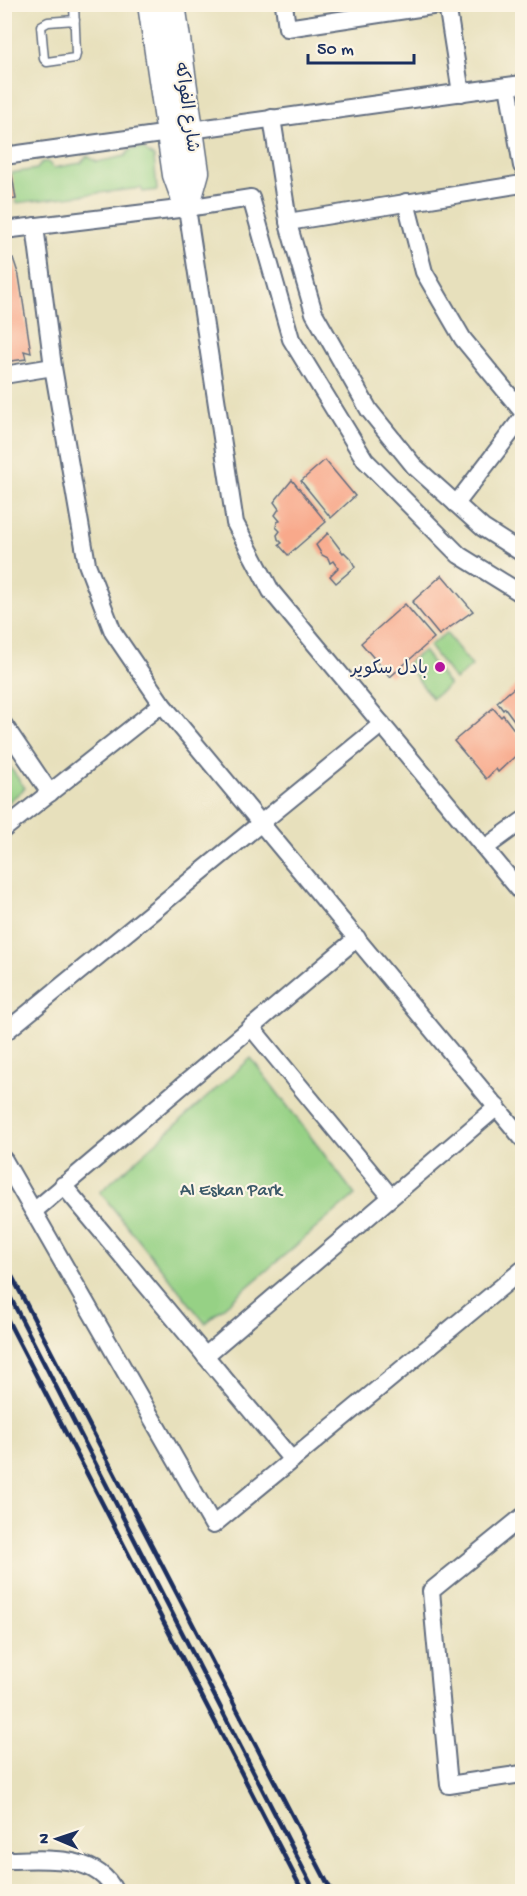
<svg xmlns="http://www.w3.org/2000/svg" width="527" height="1896" font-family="'Gochi Hand','Playpen Sans Arabic',sans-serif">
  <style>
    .green { fill: #96d185; stroke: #588072; stroke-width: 1.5 }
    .building { fill: #f8a98b }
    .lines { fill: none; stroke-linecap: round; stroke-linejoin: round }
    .lane-casing { stroke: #626d7f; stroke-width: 11 }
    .street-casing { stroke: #626d7f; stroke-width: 20 }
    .secondary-casing { stroke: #626d7f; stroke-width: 27 }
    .lane { stroke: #fff; stroke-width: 8 }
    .street { stroke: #fff; stroke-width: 16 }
    .secondary { stroke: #fff; stroke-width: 24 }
    .rail { stroke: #1b2f5e; stroke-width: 4.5 }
    .poi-dot { fill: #b5179e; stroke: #fcf5e5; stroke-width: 2 }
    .labels { text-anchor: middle; stroke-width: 4.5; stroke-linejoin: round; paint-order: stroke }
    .street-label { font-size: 18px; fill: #1b2f5e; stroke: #fcf5e5 }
    .poi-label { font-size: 18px; fill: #1b2f5e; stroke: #fcf5e5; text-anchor: end }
    .park-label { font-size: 18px; fill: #3a5868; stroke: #fcf5e5 }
  </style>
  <rect width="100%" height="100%" fill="#fcf5e5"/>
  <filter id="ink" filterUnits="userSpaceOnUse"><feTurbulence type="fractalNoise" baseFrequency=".0167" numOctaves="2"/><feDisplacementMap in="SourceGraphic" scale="12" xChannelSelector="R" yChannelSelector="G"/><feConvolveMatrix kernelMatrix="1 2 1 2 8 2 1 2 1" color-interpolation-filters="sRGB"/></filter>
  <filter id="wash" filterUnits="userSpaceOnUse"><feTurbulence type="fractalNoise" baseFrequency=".008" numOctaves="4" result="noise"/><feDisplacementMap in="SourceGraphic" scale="24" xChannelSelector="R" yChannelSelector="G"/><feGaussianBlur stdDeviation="1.35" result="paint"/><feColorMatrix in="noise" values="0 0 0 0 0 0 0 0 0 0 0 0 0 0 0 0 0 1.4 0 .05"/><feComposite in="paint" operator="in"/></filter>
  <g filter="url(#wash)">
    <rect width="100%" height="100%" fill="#e7e0bc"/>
    <!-- green -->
    <g class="green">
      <polygon points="142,148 154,157 157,190 143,192 141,188 16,203 11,173 37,169 42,162 48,162 53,168 81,163 87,156 97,162 125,156 130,150"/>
      <polygon points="446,633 472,666 455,680 429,646"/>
      <polygon points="423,651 449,685 432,698 406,664"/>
      <polygon points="5,760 25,788 5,805"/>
      <polygon points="251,1058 355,1195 205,1323 100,1192"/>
    </g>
    <g id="blocks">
      <!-- building -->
      <g class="building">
        <polygon points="12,175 16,199 4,200 4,176"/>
        <polygon points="13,258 19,276 31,353 24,351 26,359 4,362 4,261"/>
        <polygon points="325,460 355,496 331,518 301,481"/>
        <polygon points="292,480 326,522 288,555 279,545 282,543 278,539 277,535 280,531 276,527 277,522 280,521 275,515 279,509 274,502"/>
        <polygon points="328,533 343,553 344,552 351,559 355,567 336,583 330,576 338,568 333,561 330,563 328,558 322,555 316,545"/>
        <polygon points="442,575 473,611 439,635 412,602"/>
        <polygon points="405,604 434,638 390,677 361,643"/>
        <polygon points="522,681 522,731 505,708 503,710 497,702"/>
        <polygon points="493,708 501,717 503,715 522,740 522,750 498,772 496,769 486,779 454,741"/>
      </g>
    </g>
  </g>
  <g filter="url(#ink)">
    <use href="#blocks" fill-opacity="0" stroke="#626d7f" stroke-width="1.5"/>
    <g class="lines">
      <defs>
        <polyline id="lane" points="74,4 76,54 75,58 47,62 44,59 41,26 48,22 75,20"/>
        <g id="street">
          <polyline points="284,4 287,28 445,4"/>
          <polyline points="447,4 461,93"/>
          <polyline points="508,86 522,166"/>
          <polyline points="272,118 289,227 314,313 369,410 414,466 483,528 522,553"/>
          <polyline points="4,156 522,84"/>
          <polyline points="406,202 424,272 463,339 522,411"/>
          <polyline points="187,208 235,523 271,591 522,893"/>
          <polyline points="288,222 522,184"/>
          <polyline points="35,226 53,367 87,564 113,632 162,704 522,1138"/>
          <polyline points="4,230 187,208 251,198 291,339 365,460 459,555 522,594"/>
          <polyline points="4,375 53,367"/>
          <polyline points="456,504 522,418"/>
          <polyline points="4,725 50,793"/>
          <polyline points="4,829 162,704"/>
          <polyline points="485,848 522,821"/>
          <polyline points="251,1027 391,1197"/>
          <polyline points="4,1033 382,724"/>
          <polyline points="4,1160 213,1525 522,1270"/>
          <polyline points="63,1185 292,1460"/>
          <polyline points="34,1211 357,938"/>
          <polyline points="205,1356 497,1107"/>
          <polyline points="522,1517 431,1591 449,1785 522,1774"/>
          <path d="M4,1860C42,1860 96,1852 115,1892"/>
        </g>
        <g id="secondary">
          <polyline points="150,4 175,175 187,208"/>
          <polyline points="173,4 197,172 187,208"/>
        </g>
      </defs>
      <!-- lane casing -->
      <use href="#lane" class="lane-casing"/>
      <!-- street casing -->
      <use href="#street" class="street-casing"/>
      <!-- secondary casing -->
      <use href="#secondary" class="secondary-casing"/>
      <!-- lane -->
      <use href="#lane" class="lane"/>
      <!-- street -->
      <use href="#street" class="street"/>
      <!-- secondary -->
      <use href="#secondary" class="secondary"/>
      <!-- rail -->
      <g class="rail">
        <polyline points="4,1261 332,1892"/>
        <polyline points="4,1285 315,1892"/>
        <polyline points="4,1313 303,1892"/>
      </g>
    </g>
  </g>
  <!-- markers -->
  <circle class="poi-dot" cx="440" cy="667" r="6"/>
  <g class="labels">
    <!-- street labels -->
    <g class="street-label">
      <text transform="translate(188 107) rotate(82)" y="6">شارع الفواكه</text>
    </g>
    <!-- poi labels -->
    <g class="poi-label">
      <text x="428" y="673">بادل سكوير</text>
    </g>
    <!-- park labels -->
    <g class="park-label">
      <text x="231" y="1195">Al Eskan Park</text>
    </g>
  </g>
  <!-- margin -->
  <rect width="527" height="1896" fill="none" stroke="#fcf5e5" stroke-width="24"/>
  <!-- north arrow -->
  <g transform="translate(57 1839) rotate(272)" stroke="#fcf5e5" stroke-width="4.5" paint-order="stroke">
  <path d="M0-4.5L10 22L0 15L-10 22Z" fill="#1b2f5e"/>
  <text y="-9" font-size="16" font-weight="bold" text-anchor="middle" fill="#1b2f5e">N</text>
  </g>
  <!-- scale -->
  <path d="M308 54v9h106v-9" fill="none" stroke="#1b2f5e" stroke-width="3"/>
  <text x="317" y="54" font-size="18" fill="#1b2f5e" stroke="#fcf5e5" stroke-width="4.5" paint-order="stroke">50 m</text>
</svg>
